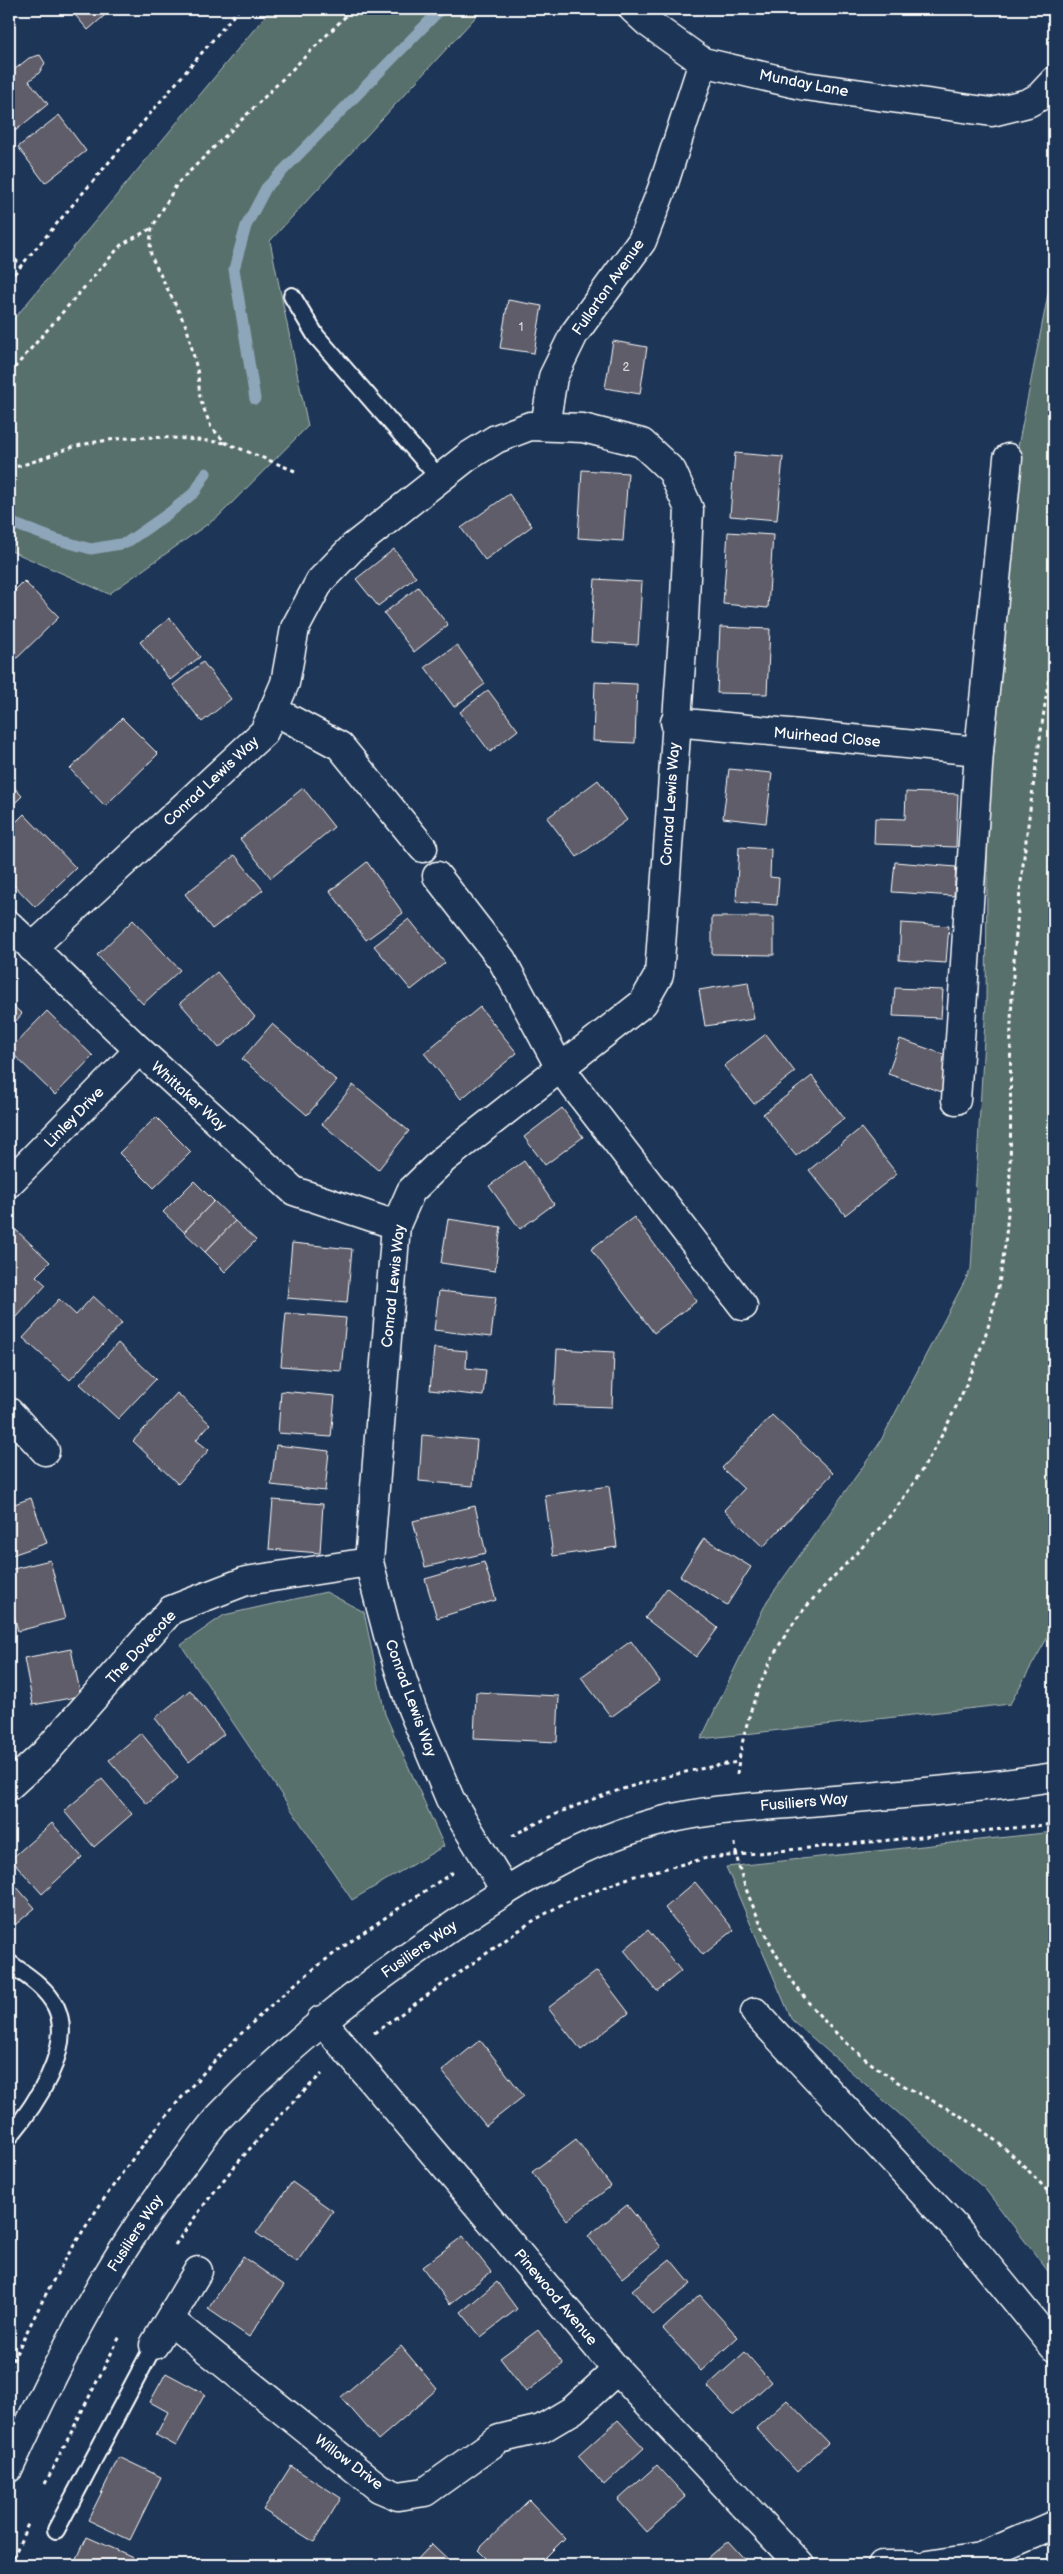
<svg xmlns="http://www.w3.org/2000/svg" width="1063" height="2574" font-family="'Balsamiq Sans',sans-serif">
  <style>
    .green { fill: #59706c; stroke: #acb8b6 }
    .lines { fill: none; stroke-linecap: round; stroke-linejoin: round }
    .stream { stroke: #8ea6b9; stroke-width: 11 }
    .building { fill: #5e5d69; stroke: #fff }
    .service-casing { stroke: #fff; stroke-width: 20 }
    .minor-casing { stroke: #fff; stroke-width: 31 }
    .path { stroke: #fff; stroke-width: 3; stroke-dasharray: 4 4; stroke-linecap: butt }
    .service { stroke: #1d3557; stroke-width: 16 }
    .minor { stroke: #1d3557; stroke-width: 28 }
    .labels { text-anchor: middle; stroke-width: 4.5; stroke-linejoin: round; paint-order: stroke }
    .number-label { font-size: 12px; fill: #d7d6da }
    .street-label { font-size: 15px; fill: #fff; stroke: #1d3557 }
  </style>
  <rect width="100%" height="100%" fill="#1d3557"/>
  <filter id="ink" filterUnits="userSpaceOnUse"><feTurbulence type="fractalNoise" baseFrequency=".02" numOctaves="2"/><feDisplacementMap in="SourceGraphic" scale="10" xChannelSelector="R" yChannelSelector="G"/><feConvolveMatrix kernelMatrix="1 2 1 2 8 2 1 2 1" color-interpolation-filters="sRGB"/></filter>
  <g filter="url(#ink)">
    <!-- green -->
    <g class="green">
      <polygon points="271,9 483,9 270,241 308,426 219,516 109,594 9,550 9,325"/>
      <polygon points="1054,264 1054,1626 1010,1704 701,1739 767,1601 879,1444 971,1269 986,1003 988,756 1010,487"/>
      <polygon points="326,1592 364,1612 385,1714 444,1846 352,1900 181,1645 224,1615"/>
      <polygon points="1054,1832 1054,2279 985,2189 792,2020 726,1867"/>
    </g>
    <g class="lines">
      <!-- stream -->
      <g class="stream">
        <polyline points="255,399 234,269 246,226 266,188 441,9"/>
        <polyline points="9,522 55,539 91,549 126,543 169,513 195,492 206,473"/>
      </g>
    </g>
    <!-- building -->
    <g class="building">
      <polygon points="70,9 112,9 88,30"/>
      <polygon points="40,55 45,63 39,73 29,81 48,104 9,136 9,74 29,58"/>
      <polygon points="59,115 86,151 45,183 18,147"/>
      <polygon points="508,300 542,306 534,353 500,348"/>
      <polygon points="613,341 647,347 640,394 605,388"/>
      <polygon points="735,453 783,457 777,520 730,516"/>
      <polygon points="582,470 628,473 623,541 578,538"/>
      <polygon points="509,494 532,526 485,560 461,528"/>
      <polygon points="728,532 773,535 768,608 723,604"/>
      <polygon points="394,549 416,577 378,606 356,579"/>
      <polygon points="595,579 642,582 638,645 591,642"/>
      <polygon points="24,581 59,617 9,666 9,596"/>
      <polygon points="418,587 448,625 414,652 384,613"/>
      <polygon points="170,618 200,657 170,680 140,642"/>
      <polygon points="720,627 770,629 767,694 717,693"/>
      <polygon points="457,645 485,684 454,707 425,667"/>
      <polygon points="203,662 231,699 202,722 173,685"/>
      <polygon points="595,682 637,684 635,743 593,741"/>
      <polygon points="488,690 518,730 490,752 460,712"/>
      <polygon points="122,718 158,754 105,806 70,769"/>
      <polygon points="729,769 772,773 766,823 723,818"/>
      <polygon points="598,780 627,820 577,857 547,818"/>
      <polygon points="9,782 22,796 9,809"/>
      <polygon points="303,788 334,827 271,878 240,839"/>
      <polygon points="906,792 958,794 956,847 874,844 875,818 905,819"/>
      <polygon points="24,814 76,868 35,907 9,880 9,829"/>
      <polygon points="739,847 771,849 770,877 779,878 777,905 736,902"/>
      <polygon points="235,855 263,890 212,929 185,894"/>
      <polygon points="367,862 403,913 366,940 330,891"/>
      <polygon points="895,862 956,867 954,896 892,892"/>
      <polygon points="712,917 774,917 774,955 712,954"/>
      <polygon points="409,919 445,963 411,990 374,946"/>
      <polygon points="133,920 180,970 143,1004 97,955"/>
      <polygon points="901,923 949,926 946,963 899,960"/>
      <polygon points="217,972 255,1017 219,1048 180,1003"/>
      <polygon points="748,982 754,1019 705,1026 699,990"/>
      <polygon points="895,988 943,990 941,1018 893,1016"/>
      <polygon points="9,1002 22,1014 9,1029"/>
      <polygon points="480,1007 517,1053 461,1099 424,1053"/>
      <polygon points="47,1011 93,1056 55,1095 9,1050"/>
      <polygon points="272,1024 337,1081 307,1115 242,1059"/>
      <polygon points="766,1034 795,1072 754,1104 724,1066"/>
      <polygon points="900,1039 957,1059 945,1093 888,1074"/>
      <polygon points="812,1076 844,1118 796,1156 763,1114"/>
      <polygon points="353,1085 409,1131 378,1170 322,1124"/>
      <polygon points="562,1108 583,1137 545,1165 524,1137"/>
      <polygon points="156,1117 191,1152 154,1188 119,1153"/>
      <polygon points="861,1128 897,1174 845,1215 809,1170"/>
      <polygon points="524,1161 554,1204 520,1229 489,1186"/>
      <polygon points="194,1181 214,1201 184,1232 163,1212"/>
      <polygon points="214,1201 235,1221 205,1252 184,1232"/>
      <polygon points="634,1217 697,1301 654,1333 591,1249"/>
      <polygon points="448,1219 501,1227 495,1271 441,1263"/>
      <polygon points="235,1221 256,1240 225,1272 205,1252"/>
      <polygon points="16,1230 50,1262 36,1276 46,1285 16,1318 9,1311 9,1238"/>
      <polygon points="292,1243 352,1249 347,1303 287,1298"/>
      <polygon points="439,1291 496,1297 491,1337 434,1330"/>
      <polygon points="93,1296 122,1323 70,1380 23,1338 59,1299 76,1315"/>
      <polygon points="286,1313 346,1318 341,1371 281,1366"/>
      <polygon points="118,1343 156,1379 118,1419 80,1384"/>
      <polygon points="434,1348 467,1351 466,1368 486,1370 483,1396 430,1390"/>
      <polygon points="557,1349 614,1352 612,1407 554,1405"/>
      <polygon points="281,1391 335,1396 331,1437 278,1433"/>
      <polygon points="177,1393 210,1424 196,1440 209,1450 178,1484 133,1441"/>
      <polygon points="772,1415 833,1473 763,1547 724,1510 744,1489 722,1468"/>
      <polygon points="422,1435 477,1440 473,1486 419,1481"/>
      <polygon points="276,1445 329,1451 325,1491 271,1485"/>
      <polygon points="609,1486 617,1547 553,1556 545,1495"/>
      <polygon points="31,1498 47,1543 9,1556 9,1506"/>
      <polygon points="273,1500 323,1504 320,1553 269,1549"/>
      <polygon points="475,1506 486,1553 425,1567 413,1521"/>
      <polygon points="704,1538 751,1567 727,1605 680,1576"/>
      <polygon points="50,1560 65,1619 18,1631 9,1596 9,1570"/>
      <polygon points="484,1562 496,1600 437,1618 425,1579"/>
      <polygon points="667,1588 718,1628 696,1657 645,1618"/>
      <polygon points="631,1641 660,1681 611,1717 581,1677"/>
      <polygon points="71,1649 81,1696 33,1705 24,1658"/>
      <polygon points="190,1690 224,1734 189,1762 155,1718"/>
      <polygon points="476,1692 559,1696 557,1742 474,1738"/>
      <polygon points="141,1733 178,1778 147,1804 109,1760"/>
      <polygon points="102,1779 132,1814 94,1847 64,1811"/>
      <polygon points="52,1823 82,1857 42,1894 11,1859"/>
      <polygon points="9,1878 35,1908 9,1930"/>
      <polygon points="695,1882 734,1930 703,1955 665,1908"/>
      <polygon points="648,1930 681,1971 657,1991 624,1950"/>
      <polygon points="597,1971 629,2013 581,2050 548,2008"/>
      <polygon points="480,2040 524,2096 486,2126 442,2071"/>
      <polygon points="576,2139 611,2186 567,2220 532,2172"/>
      <polygon points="292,2182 333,2211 297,2262 256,2233"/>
      <polygon points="627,2205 661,2247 622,2278 588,2236"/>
      <polygon points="463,2236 491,2272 450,2304 422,2267"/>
      <polygon points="243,2257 284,2285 249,2337 208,2309"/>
      <polygon points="670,2259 691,2284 653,2315 632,2290"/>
      <polygon points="497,2282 517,2309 481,2337 461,2312"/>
      <polygon points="700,2295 738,2337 701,2371 663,2329"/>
      <polygon points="538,2330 563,2364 526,2392 500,2358"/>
      <polygon points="401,2346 437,2389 378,2440 341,2397"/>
      <polygon points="745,2352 771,2382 734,2415 707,2386"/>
      <polygon points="166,2373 205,2394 176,2446 156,2435 168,2412 150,2402"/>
      <polygon points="787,2400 828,2443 797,2472 756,2428"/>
      <polygon points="618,2420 644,2448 604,2485 578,2456"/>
      <polygon points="119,2457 161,2477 130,2540 88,2520"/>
      <polygon points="657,2465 686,2497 647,2532 618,2500"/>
      <polygon points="291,2466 341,2498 314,2542 263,2510"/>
      <polygon points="529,2500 565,2538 538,2565 493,2565 478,2550"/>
      <polygon points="87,2537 133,2557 129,2565 74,2565"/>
      <polygon points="728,2541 750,2565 700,2565"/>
      <polygon points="432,2544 454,2565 412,2565"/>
    </g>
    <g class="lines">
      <defs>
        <g id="service">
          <polyline points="292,296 316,336 440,479"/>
          <path d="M9,1963C26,1975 46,1987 56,2007C75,2048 34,2107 9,2137"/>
          <polyline points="56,2530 154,2345"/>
        </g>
        <g id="minor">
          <polyline points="633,9 647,22 703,62 805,86 992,112 1028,103 1039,97 1054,81"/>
          <polyline points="545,426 553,377 574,334 642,241 662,189 703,62"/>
          <polyline points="273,710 340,746 423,848"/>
          <polyline points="675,722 979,751"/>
          <polyline points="437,876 502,960 560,1068 743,1306"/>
          <polyline points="9,925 139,1050 294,1191 396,1225"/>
          <polyline points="32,948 264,732 285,683 295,628 320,581 353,547 467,457 496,439 530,426 583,428 642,443 672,471 689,509 684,621 659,975 643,1003 444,1159 411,1191 396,1225 369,1562 388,1635 412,1709 450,1799 505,1890"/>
          <polyline points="956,1100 979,751 1008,458"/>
          <polyline points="9,1183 139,1050"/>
          <polyline points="9,1412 45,1451"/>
          <polyline points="9,1786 44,1754 171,1610 246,1581 369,1562"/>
          <polyline points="755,2012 963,2236 1054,2347"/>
          <polyline points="321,2020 617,2370 800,2565"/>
          <polyline points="170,2320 379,2488 398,2496 425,2492 499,2439 541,2429 573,2410 617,2370"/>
          <polyline points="154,2345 198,2271"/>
          <path d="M9,2468C58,2360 113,2252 187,2159C198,2144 208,2129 220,2116C288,2045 363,1987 444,1932C513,1884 583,1840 665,1820C709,1809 755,1807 799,1803C884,1795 970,1790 1054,1777"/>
          <polyline points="882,2565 914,2565"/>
          <polyline points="928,2565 980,2557 1054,2525"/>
        </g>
      </defs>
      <!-- service casing -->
      <use href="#service" class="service-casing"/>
      <!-- minor casing -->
      <use href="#minor" class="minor-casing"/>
      <!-- path -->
      <g class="path">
        <polyline points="9,254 21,265"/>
        <polyline points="9,280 239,9"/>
        <polyline points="9,374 121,245 152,228"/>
        <path d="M9,468C34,464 57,451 81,445C136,433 171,437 226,443"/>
        <polyline points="295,471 226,443 211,427 200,399 198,374 187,328 151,256 150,242 152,228 177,184 353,9"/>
        <path d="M737,1774C744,1719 764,1662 798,1617C829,1577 869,1545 899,1504C932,1459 959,1405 979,1353C1023,1239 1006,1117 1012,997C1017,877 1038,759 1054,640"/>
        <path d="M512,1836C580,1798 662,1774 738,1762"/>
        <path d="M735,1843C737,1870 750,1901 762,1926C790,1988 831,2036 887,2075C913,2093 943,2104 970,2122C1002,2143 1029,2170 1054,2198"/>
        <polyline points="374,2033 528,1924 564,1903 631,1877 707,1858 1054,1824"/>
        <path d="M175,2245C218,2183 267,2125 322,2074"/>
        <path d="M9,2368C28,2330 46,2291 68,2255C128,2156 200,2067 287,1991C339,1946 399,1909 456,1870"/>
        <polyline points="45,2484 120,2336"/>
        <polyline points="10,2565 28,2524"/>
      </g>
      <!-- service -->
      <use href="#service" class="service"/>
      <!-- minor -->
      <use href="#minor" class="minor"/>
    </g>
  </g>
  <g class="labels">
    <!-- number labels -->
    <g class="number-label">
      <text x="521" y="331">1</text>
      <text x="626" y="371">2</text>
    </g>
    <!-- street labels -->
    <g class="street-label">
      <text transform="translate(804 83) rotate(11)" y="5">Munday Lane</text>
      <text transform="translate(608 287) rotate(-55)" y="5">Fullarton Avenue</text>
      <text transform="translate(827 737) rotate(5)" y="5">Muirhead Close</text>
      <text transform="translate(211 781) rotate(-43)" y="5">Conrad Lewis Way</text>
      <text transform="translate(670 804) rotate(-86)" y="5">Conrad Lewis Way</text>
      <text transform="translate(189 1096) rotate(42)" y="5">Whittaker Way</text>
      <text transform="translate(74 1117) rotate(-46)" y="5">Linley Drive</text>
      <text transform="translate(393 1286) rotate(-84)" y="5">Conrad Lewis Way</text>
      <text transform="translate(141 1647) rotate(-47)" y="5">The Dovecote</text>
      <text transform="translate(411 1698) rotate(70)" y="5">Conrad Lewis Way</text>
      <text transform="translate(804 1802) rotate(-5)" y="5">Fusiliers Way</text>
      <text transform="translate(419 1949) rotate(-35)" y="5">Fusiliers Way</text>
      <text transform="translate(135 2233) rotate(-57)" y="5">Fusiliers Way</text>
      <text transform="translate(556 2297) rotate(50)" y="5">Pinewood Avenue</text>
      <text transform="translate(349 2462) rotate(37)" y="5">Willow Drive</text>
    </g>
  </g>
  <!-- margin -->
  <rect width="1063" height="2574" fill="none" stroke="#1d3557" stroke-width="30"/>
  <rect x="15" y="15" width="1033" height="2544" fill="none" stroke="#fff" stroke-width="2" filter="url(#ink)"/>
</svg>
